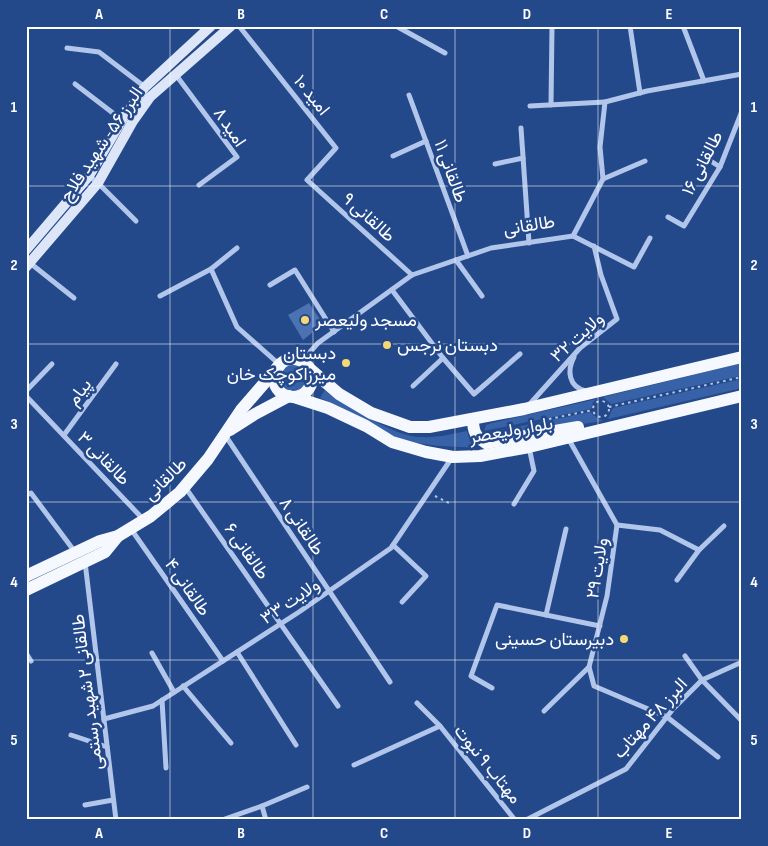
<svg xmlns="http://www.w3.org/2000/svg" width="768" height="846" font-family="'Sofia Sans Condensed',Vazirmatn,sans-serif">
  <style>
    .green { fill: #3862a7 }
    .building { fill: #4c72b2 }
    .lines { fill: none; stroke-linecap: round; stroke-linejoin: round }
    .path { stroke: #b1c6ea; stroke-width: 2; stroke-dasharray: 2.5 4; stroke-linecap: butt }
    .street { stroke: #b1c6ea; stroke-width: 5 }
    .secondary { stroke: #dce6f8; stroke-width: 10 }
    .primary { stroke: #f5f8fe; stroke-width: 12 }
    .grid { fill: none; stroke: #fff; stroke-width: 1; stroke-opacity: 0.55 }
    .poi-dot { fill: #f5d974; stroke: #24498a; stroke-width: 2 }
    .labels { text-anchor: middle; stroke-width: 5; stroke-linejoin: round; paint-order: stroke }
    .street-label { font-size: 18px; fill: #fff; stroke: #24498a }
    .poi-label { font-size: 18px; fill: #fff; stroke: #24498a; text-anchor: start }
    .neatline { fill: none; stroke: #fff; stroke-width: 2 }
    .grid-label { font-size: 16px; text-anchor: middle; font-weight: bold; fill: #fff }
  </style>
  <rect width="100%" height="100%" fill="#24498a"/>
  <!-- green -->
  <g class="green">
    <polygon points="742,363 742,376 740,376 611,404 603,397"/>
    <circle cx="293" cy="378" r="14"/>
    <polygon points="742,379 742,388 608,419 613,408"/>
    <path d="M326,388C347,406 394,437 421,437C437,438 452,434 467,431L470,441L476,448C450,446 421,447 396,437C369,426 347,408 320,398Z"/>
    <polygon points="597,399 593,402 591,409 484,431 486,425 492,423"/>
    <polygon points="591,412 593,415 603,421 493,437 489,437 485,433"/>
  </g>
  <!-- building -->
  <polygon class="building" points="309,303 323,324 303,340 288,315"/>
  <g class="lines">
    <!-- path -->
    <g class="path">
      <circle cx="601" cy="409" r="8"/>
      <polyline points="609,407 742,377"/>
      <polyline points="549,419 593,410"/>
      <polyline points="435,496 451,504"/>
    </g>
    <!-- street -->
    <g class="street">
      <polyline points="239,26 336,148 307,180 412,275"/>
      <polyline points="396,26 445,53"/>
      <polyline points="630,26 640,93"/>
      <polyline points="683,26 704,81"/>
      <polyline points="67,48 99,52 145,87"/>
      <polyline points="176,75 237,157 199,185"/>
      <polyline points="75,84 122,120"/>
      <polyline points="409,95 468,256"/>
      <polyline points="551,105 552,26"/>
      <polyline points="530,106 605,102"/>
      <polyline points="521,128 529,243"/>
      <polyline points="393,156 426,141"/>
      <polyline points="706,158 720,167"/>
      <polyline points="495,164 523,158"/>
      <polyline points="89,176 98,183 136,221"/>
      <polyline points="603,179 645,161"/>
      <polyline points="668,217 684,226 720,167 742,111"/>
      <polyline points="573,236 634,267 650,238"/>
      <polyline points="237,248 211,269 237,327 280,365"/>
      <polyline points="456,260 482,296"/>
      <polyline points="30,263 74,298"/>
      <polyline points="270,285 295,270 334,332"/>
      <polyline points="392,290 443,358 474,394 520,354"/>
      <polyline points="160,296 211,269"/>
      <path d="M574,357C567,370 568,387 586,391"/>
      <polyline points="302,361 318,343 412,275 491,248 573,236 603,179 600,147 605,102 647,91 742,74"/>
      <polyline points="413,386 443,358"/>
      <polyline points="26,391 52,364"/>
      <polyline points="26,396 143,519"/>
      <polyline points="528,406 580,348 617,319 601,275 594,246"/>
      <polyline points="64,435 116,364"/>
      <polyline points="225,435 390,682"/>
      <polyline points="568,438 617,525 607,596 589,667 594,686 667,717 718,757"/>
      <polyline points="185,487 338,706"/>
      <polyline points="26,495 31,493 75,552"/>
      <polyline points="514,504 534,471 529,447"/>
      <polyline points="617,525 660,530 699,550 724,526"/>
      <polyline points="131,529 223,661"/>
      <polyline points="393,545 426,576 402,602"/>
      <polyline points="85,562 116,820"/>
      <polyline points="677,580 699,550"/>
      <polyline points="546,615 566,529"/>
      <polyline points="237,652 296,745"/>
      <polyline points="26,653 31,661"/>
      <polyline points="152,653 174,692"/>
      <polyline points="685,656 702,680 742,721"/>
      <polyline points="183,686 231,743"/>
      <polyline points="492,688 471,676 497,605 600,626"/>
      <polyline points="162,700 166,768"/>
      <polyline points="417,703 440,726 515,820"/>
      <polyline points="544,711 589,667"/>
      <polyline points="104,719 153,706 299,612 391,548 451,459"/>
      <polyline points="71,735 107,747"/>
      <polyline points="354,765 440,726"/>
      <polyline points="85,805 113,800"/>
      <polyline points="262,806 307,787"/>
      <polyline points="222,820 262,806 266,820"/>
      <polyline points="526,820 626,769 673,709 702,680 742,662"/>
    </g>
    <!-- secondary -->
    <g class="secondary">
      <polyline points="26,250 89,176 122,120 145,87 211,26"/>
      <polyline points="26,267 98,183 133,121 150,97 231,26"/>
    </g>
    <!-- primary -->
    <g class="primary">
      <circle cx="293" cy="378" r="19"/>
      <polyline points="309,368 339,394 371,413 410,427 429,427 524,409 742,357"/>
      <polyline points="294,397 328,408 366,426 392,442 426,452 453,457 480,456 529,447 742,396"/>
      <path d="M473,420C473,432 476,437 486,443L578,427"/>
      <polyline points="230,430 255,414 289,396"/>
      <polyline points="26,576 100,541 118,536 151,516 180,492 208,459 241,410 280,365"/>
      <polyline points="26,590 105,552 118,536"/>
    </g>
  </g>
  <!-- grid -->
  <path class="grid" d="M170,26V820M313,26V820M455,26V820M598,26V820M26,186H742M26,344H742M26,502H742M26,660H742"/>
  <!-- markers -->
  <g class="poi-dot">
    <circle cx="305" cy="320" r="5"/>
    <circle cx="387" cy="345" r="5"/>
    <circle cx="346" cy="363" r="5"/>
    <circle cx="624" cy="639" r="5"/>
  </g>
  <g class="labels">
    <!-- street labels -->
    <g class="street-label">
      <text transform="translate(312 95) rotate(51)" y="6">امید ۱۰</text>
      <text transform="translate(230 127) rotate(56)" y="6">امید ۸</text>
      <text transform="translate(101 144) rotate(-56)" y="6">البرز ۵۶- شهید فلاح</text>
      <text transform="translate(702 163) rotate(-63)" y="6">طالقانی ۱۶</text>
      <text transform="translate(451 171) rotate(70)" y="6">طالقانی ۱۱</text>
      <text transform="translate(369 217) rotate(42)" y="6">طالقانی ۹</text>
      <text transform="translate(529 225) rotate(-9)" y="6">طالقانی</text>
      <text transform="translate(577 337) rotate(-42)" y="6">ولایت ۳۲</text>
      <text transform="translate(79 392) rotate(-54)" y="6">پیام</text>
      <text transform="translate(511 430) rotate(-10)" y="6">بلوار ولیعصر</text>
      <text transform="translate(104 458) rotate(46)" y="6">طالقانی ۳</text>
      <text transform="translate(165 479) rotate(-45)" y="6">طالقانی</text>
      <text transform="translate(302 526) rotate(56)" y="6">طالقانی ۸</text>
      <text transform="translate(247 551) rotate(55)" y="6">طالقانی ۶</text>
      <text transform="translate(597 568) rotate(-81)" y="6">ولایت ٢٩</text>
      <text transform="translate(188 587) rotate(55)" y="6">طالقانی ۴</text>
      <text transform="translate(290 601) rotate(-34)" y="6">ولایت ٣۳</text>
      <text transform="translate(87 692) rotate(-97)" y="6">طالقانی ۲ شهید رستمی</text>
      <text transform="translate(650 718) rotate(-48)" y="6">البرز ۴۸ مهتاب</text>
      <text transform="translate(488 764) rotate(51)" y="6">مهتاب ۹ نبوت</text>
    </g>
    <!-- poi labels -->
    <g class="poi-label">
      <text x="315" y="326">مسجد ولیعصر</text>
      <text x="397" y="351">دبستان نرجس</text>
      <text x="336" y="359" text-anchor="end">دبستان<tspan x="336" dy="21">میرزاکوچک خان</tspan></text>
      <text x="614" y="645" text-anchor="end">دبیرستان حسینی</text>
    </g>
  </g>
  <!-- border -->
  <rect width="768" height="846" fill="none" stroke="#24498a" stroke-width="55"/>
  <rect x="28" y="28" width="712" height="790" class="neatline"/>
  <g class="grid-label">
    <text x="99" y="19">A</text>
    <text x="241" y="19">B</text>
    <text x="384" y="19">C</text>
    <text x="527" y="19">D</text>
    <text x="669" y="19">E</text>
    <text x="14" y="112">1</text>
    <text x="754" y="112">1</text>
    <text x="14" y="270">2</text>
    <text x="754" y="270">2</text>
    <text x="14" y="429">3</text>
    <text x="754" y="429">3</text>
    <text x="14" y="587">4</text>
    <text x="754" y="587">4</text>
    <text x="14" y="745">5</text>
    <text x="754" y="745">5</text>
    <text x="99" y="838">A</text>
    <text x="241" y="838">B</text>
    <text x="384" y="838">C</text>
    <text x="527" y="838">D</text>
    <text x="669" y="838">E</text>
  </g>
</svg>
